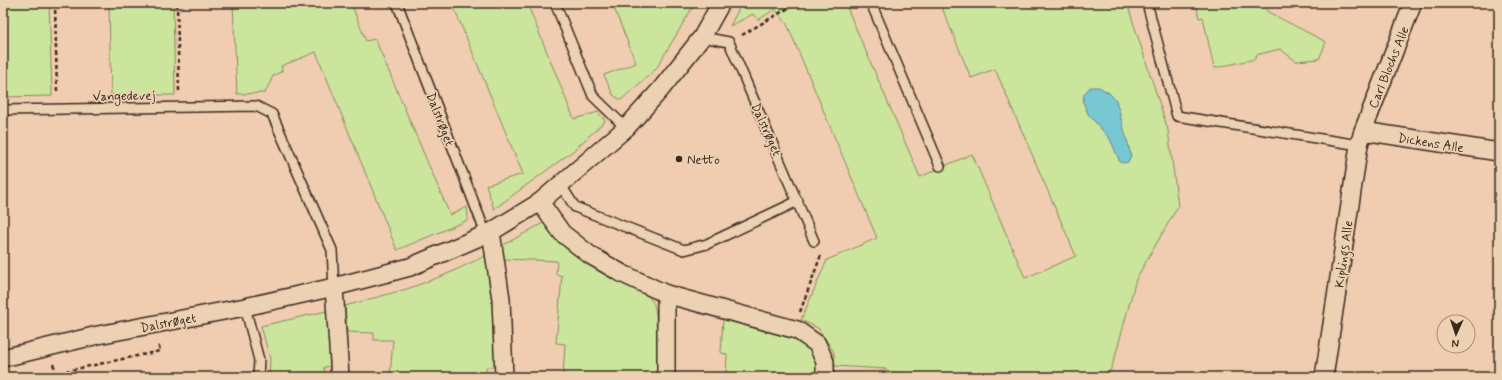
<svg xmlns="http://www.w3.org/2000/svg" width="1502" height="380" font-family="Mynerve,sans-serif">
  <style>
    .green { fill: #cce59c; stroke: #84885d }
    .water { fill: #78c8d4; stroke: #60898b }
    .lines { fill: none; stroke-linecap: round; stroke-linejoin: round }
    .lane-casing { stroke: #3b2a1e; stroke-width: 12 }
    .street-casing { stroke: #3b2a1e; stroke-width: 20 }
    .path { stroke: #3b2a1e; stroke-width: 2.5; stroke-dasharray: 4 3; stroke-linecap: butt }
    .lane { stroke: #ecd1b3; stroke-width: 9 }
    .street { stroke: #ecd1b3; stroke-width: 17 }
    .poi-dot { fill: #3b2a1e; stroke: #ecd1b3; stroke-width: 1.5 }
    .labels { text-anchor: middle; stroke-width: 3.5; stroke-linejoin: round; paint-order: stroke }
    .street-label { font-size: 13px; fill: #3b2a1e; stroke: #ecd1b3 }
    .poi-label { font-size: 13px; fill: #3b2a1e; stroke: #ecd1b3; text-anchor: start }
  </style>
  <rect width="100%" height="100%" fill="#f0ccb0"/>
  <filter id="ink" filterUnits="userSpaceOnUse"><feTurbulence type="fractalNoise" baseFrequency=".025" numOctaves="2"/><feDisplacementMap in="SourceGraphic" scale="8" xChannelSelector="R" yChannelSelector="G"/><feConvolveMatrix kernelMatrix="1 2 1 2 8 2 1 2 1" color-interpolation-filters="sRGB"/></filter>
  <g filter="url(#ink)">
    <!-- green -->
    <g class="green">
      <polygon points="3,3 49,3 52,96 3,97"/>
      <polygon points="109,3 173,3 175,95 111,95"/>
      <polygon points="233,3 351,3 366,41 375,39 450,215 467,207 468,220 397,250 316,52 281,66 282,71 273,76 265,93 237,94"/>
      <polygon points="452,3 527,3 574,119 598,112 605,121 573,151 494,209 486,185 523,174"/>
      <polygon points="612,3 695,3 656,69 621,100 613,95 604,75 636,63"/>
      <polygon points="742,3 845,3 920,177 972,154 1025,278 1076,256 995,69 971,78 940,3 1127,3 1168,130 1178,206 1136,279 1115,357 1108,377 885,377 886,369 835,366 834,352 818,328 801,320 827,260 877,238 787,24 775,9 758,20 753,14 730,26"/>
      <polygon points="1196,3 1260,3 1268,12 1326,42 1319,59 1296,61 1280,49 1256,55 1255,59 1214,68 1203,17 1199,18"/>
      <polygon points="543,223 560,243 580,259 649,297 654,304 656,314 658,377 563,377 565,344 556,343 562,276 556,274 557,261 504,259 500,247"/>
      <path d="M485,256C493,293 494,330 496,367H486L487,377H390L393,340H374V333L347,332L345,306L407,289L445,275Z"/>
      <polygon points="327,311 333,366 324,367 324,377 269,377 270,359 261,326"/>
      <polygon points="723,319 802,341 814,352 817,362 819,377 726,377 727,354 721,353"/>
    </g>
    <!-- water -->
    <polygon class="water" points="1090,87 1099,87 1109,93 1116,100 1131,155 1128,162 1123,163 1120,162 1110,139 1088,114 1083,102 1084,94"/>
    <g class="lines">
      <defs>
        <g id="lane">
          <polyline points="397,3 486,234"/>
          <polyline points="555,3 593,96 626,128"/>
          <polyline points="871,3 940,166"/>
          <polyline points="1147,3 1177,116 1359,145"/>
          <polyline points="702,37 729,42 814,241"/>
          <polyline points="3,110 256,106 272,114 332,250 334,287"/>
          <polyline points="560,184 575,207 684,250 707,244 798,201"/>
          <polyline points="245,307 259,360 258,377"/>
        </g>
        <g id="street">
          <polyline points="1363,131 1499,152"/>
          <polyline points="540,202 562,233 590,255 621,273 666,294 797,330 817,344 825,362 825,377"/>
          <polyline points="491,232 501,299 504,377"/>
          <polyline points="334,287 340,377"/>
          <polyline points="666,294 666,377"/>
          <polyline points="3,358 98,335 245,307 334,287 410,267 491,232 540,202 626,128 661,89 702,37 721,3"/>
          <polyline points="1324,377 1359,145 1363,131 1413,3"/>
        </g>
      </defs>
      <!-- lane casing -->
      <use href="#lane" class="lane-casing"/>
      <!-- street casing -->
      <use href="#street" class="street-casing"/>
      <!-- path -->
      <g class="path">
        <polyline points="55,3 57,94"/>
        <polyline points="177,3 179,92"/>
        <polyline points="742,35 797,3"/>
        <polyline points="800,312 821,255"/>
        <polyline points="53,364 57,373"/>
        <polyline points="60,377 57,373 160,351 158,343"/>
      </g>
      <!-- lane -->
      <use href="#lane" class="lane"/>
      <!-- street -->
      <use href="#street" class="street"/>
    </g>
  </g>
  <!-- markers -->
  <circle class="poi-dot" cx="679" cy="159" r="4"/>
  <g class="labels">
    <!-- street labels -->
    <g class="street-label">
      <text transform="translate(1388 67) rotate(-68)" y="5">Carl Blochs Alle</text>
      <text transform="translate(124 95) rotate(-1)" y="5">Vangedevej</text>
      <text transform="translate(441 119) rotate(69)" y="5">Dalstrøget</text>
      <text transform="translate(767 129) rotate(66)" y="5">Dalstrøget</text>
      <text transform="translate(1431 142) rotate(9)" y="5">Dickens Alle</text>
      <text transform="translate(1343 254) rotate(-82)" y="5">Kiplings Alle</text>
      <text transform="translate(168 322) rotate(-11)" y="5">Dalstrøget</text>
    </g>
    <!-- poi labels -->
    <g class="poi-label">
      <text x="687" y="164">Netto</text>
    </g>
  </g>
  <!-- margin -->
  <rect width="1502" height="380" fill="none" stroke="#ecd1b3" stroke-width="16"/>
  <rect x="8" y="8" width="1486" height="364" fill="none" stroke="#3b2a1e" stroke-width="1.5" filter="url(#ink)"/>
  <!-- north arrow -->
  <g transform="translate(1456 334) rotate(183)"><circle r="19" fill="#ecd1b3" stroke="#a58e77"/>
  <path d="M0-3L7 15L0 10L-7 15Z" fill="#3b2a1e"/>
  <text y="-6" font-size="11" font-weight="bold" text-anchor="middle" fill="#3b2a1e">N</text>
  </g>
</svg>
